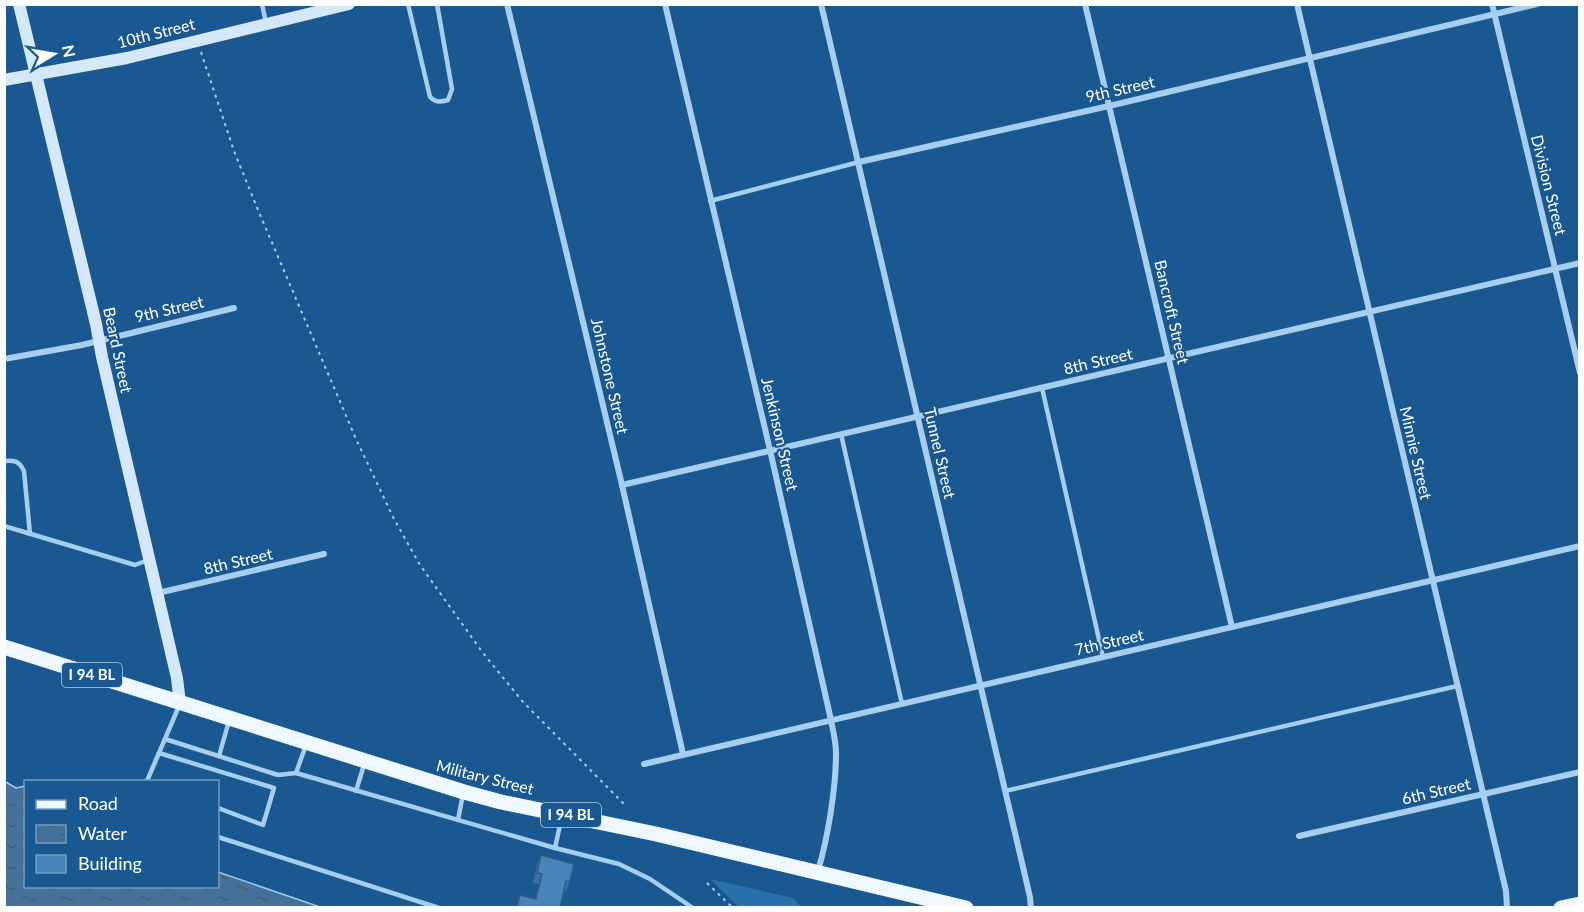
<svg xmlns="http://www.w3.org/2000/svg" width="1584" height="912" font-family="Lato,sans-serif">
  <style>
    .green { fill: #2971ac }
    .water { fill: url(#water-ripples); stroke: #9acbf1; stroke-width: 1.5 }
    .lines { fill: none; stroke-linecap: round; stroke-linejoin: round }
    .path { stroke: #a7ceef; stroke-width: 2; stroke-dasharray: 3 4.5; stroke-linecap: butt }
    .lane { stroke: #a7ceef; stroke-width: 4.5 }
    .street { stroke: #a7ceef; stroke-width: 6 }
    .secondary { stroke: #d4e8fa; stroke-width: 12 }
    .primary { stroke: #eff7ff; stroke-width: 15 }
    .wall { fill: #3c729f }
    .building { fill: #4684b9; stroke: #315c82; stroke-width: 1.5 }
    .labels { text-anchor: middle; stroke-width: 4.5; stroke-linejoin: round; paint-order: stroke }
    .shield { fill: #195890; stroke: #bacdde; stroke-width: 1.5 }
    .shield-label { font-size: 15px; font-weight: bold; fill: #fff }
    .street-label { font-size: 16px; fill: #fff; stroke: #195890 }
  </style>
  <defs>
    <pattern id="water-ripples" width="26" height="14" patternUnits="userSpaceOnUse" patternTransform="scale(1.5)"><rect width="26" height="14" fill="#457199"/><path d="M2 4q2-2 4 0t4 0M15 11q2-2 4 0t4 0" fill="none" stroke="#495b6b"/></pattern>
  </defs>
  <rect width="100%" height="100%" fill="#195890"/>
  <!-- green -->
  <polygon class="green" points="710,879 793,898 801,907 739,907"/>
  <!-- water -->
  <polygon class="water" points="4,781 16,788 25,786 26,886 218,886 218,872 320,907 5,907"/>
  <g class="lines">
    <!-- path -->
    <g class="path">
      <polyline points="201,52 234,151 258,210 356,439 394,519 420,565 483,653 523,702 624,804"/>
      <polyline points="707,883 733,908"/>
    </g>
    <!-- lane -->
    <g class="lane">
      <polyline points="262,4 266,23"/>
      <path d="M408,4L430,97C436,103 441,102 448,100L452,89L437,4"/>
      <polyline points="710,201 859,162"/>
      <polyline points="1042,388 1103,657"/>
      <polyline points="841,434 902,704"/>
      <path d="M4,461C15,460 19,461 24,471L30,534"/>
      <polyline points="4,526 135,565 148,560"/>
      <polyline points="165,739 278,775 296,773"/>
      <polyline points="306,745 296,773 555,848 619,864 650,879 693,908"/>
      <polyline points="159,753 274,788 263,825 218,808"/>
      <polyline points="219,756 229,721"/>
      <polyline points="149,782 147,781 179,706"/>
      <polyline points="356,791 364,765"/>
      <polyline points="1005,791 1457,686"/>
      <polyline points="458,820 463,794"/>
      <polyline points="218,837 439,908"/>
      <polyline points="555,848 562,816"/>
    </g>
    <!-- street -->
    <g class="street">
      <polyline points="507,4 622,485 683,754"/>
      <path d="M665,4L770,450L831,720C833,731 836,742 836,753C836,788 828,837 818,871"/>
      <polyline points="821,4 1030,897 1031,908"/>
      <polyline points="1085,4 1232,627"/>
      <polyline points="1297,4 1506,891 1507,908"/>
      <polyline points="1492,4 1580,373"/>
      <polyline points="859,162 1109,106 1537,4"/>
      <polyline points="4,359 82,345 234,308"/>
      <polyline points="622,485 1580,263"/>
      <polyline points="158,593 324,554"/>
      <polyline points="644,764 1580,546"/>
      <polyline points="1299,836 1580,772"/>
    </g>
    <!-- secondary -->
    <g class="secondary">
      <polyline points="19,4 96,324 102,357 177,678 180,703"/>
      <polyline points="4,80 127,58 349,4"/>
    </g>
    <!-- primary -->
    <g class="primary">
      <polyline points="4,647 464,792 501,802 656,834 966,908"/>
      <polyline points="1561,908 1580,904"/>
    </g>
  </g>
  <!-- wall -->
  <polygon class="wall" points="541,855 570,881 566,891 564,891 560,908 516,908 520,895 535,899 539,884 533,883 537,865"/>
  <!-- building -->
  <polygon class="building" points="541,855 574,864 570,881 566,881 560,908 517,908 520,895 536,899 542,874 537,873"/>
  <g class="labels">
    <!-- shield labels -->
    <g class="shield">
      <rect x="62" y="663" width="60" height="24" rx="4.5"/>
      <rect x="541" y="803" width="60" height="24" rx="4.5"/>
    </g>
    <g class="shield-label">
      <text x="92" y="680">I 94 BL</text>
      <text x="571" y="820">I 94 BL</text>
    </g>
    <!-- street labels -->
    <g class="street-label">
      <text transform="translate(156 33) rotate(-14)" y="6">10th Street</text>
      <text transform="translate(1120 89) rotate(-13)" y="6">9th Street</text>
      <text transform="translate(1549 185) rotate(76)" y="6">Division Street</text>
      <text transform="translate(169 309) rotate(-13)" y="6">9th Street</text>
      <text transform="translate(1172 312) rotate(77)" y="6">Bancroft Street</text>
      <text transform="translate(118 350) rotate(78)" y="6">Beard Street</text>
      <text transform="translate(1098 361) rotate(-13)" y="6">8th Street</text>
      <text transform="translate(610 376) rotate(77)" y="6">Johnstone Street</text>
      <text transform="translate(780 434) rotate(77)" y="6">Jenkinson Street</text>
      <text transform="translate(940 453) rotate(77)" y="6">Tunnel Street</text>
      <text transform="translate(1416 453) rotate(77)" y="6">Minnie Street</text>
      <text transform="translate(238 561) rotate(-13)" y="6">8th Street</text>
      <text transform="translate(1109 642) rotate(-13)" y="6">7th Street</text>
      <text transform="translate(485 777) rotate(14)" y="6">Military Street</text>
      <text transform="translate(1436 791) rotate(-13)" y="6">6th Street</text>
    </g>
  </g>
  <!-- border -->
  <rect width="1584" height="912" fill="none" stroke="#ffffff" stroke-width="12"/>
  <!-- legend -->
  <rect x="24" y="780" width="195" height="108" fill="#195890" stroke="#759bbc" stroke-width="1.5"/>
  <rect x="36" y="800" width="30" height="9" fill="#eff7ff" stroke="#759bbc" stroke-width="1.5"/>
  <text x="78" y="810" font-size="18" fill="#ffffff">Road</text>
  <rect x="36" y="825" width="30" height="18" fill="url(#water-ripples)" stroke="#759bbc" stroke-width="1.5"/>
  <text x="78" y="840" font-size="18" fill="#ffffff">Water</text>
  <rect x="36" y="855" width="30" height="18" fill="#4684b9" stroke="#759bbc" stroke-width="1.5"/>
  <text x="78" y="870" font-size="18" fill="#ffffff">Building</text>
  <!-- north arrow -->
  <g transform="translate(54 54) rotate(79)" stroke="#195890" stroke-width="4.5" paint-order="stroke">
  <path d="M0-4.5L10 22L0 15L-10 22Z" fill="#ffffff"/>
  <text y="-9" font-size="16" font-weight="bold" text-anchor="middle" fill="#ffffff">N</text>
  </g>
</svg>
